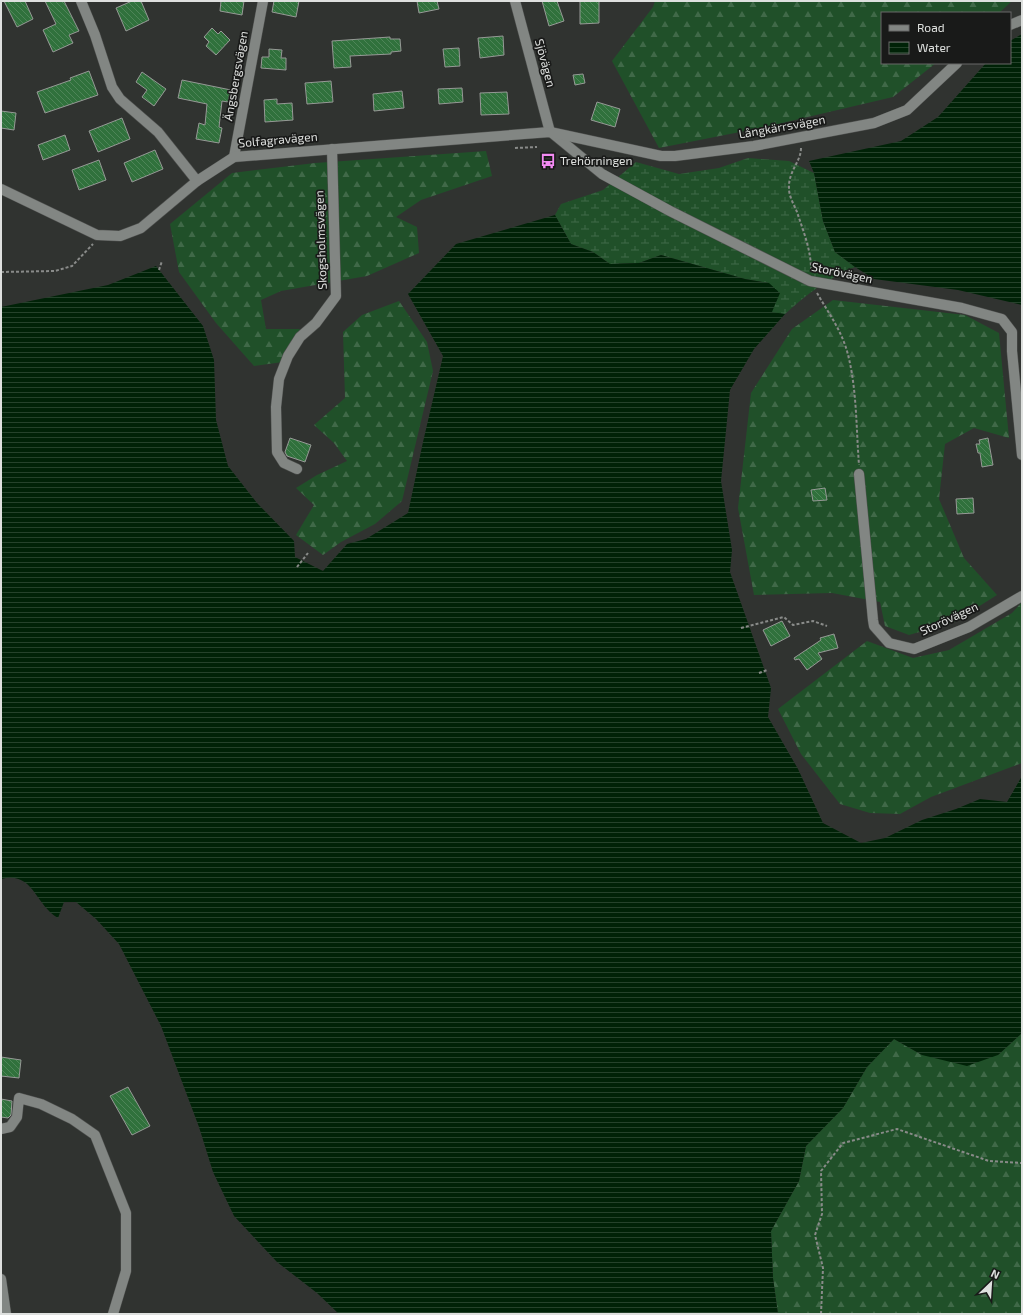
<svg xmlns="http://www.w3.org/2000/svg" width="1023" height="1315" font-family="'Exo 2',sans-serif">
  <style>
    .forest { fill: url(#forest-firs) }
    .wetland { fill: url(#wetland-marsh) }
    .water { fill: url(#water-rules) }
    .building { fill: url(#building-back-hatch); stroke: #969996 }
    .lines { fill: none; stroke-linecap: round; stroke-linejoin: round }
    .minor-casing { stroke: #4f514f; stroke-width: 11 }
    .path { stroke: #898b89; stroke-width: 2; stroke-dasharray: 3 2; stroke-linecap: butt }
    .minor { stroke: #828683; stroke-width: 10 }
    .labels { text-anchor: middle; stroke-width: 3.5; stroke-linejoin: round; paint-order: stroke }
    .street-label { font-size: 12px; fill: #dee0de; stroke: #191a19 }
    .poi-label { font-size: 12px; fill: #dee0de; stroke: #191a19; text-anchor: start }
  </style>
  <defs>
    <pattern id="forest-firs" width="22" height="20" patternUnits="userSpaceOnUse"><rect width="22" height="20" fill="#205029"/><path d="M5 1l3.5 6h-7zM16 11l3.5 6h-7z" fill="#406948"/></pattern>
    <pattern id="wetland-marsh" width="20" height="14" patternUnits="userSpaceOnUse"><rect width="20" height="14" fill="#205029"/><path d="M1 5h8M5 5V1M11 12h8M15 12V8" fill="none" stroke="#406948"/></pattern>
    <pattern id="water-rules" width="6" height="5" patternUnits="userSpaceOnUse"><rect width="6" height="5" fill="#002207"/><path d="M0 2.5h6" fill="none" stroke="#25422b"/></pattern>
    <pattern id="building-back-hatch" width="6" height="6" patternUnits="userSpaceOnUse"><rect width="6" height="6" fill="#30713c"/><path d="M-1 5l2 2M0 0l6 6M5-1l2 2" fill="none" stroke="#4e8558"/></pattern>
  </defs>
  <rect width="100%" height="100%" fill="#303330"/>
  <!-- forest -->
  <g class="forest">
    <polygon points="655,1 1012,1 999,13 882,13 882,63 936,63 893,97 765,127 659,148 612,61 653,7"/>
    <polygon points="486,151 492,176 421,200 396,217 417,227 419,253 367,276 281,291 261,300 266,329 300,329 283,362 254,366 216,323 179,272 170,224 232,173 315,163"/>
    <polygon points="833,300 965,315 999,333 1009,438 974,428 945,444 939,499 964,558 997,595 954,622 909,635 885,626 880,602 832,593 754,595 738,508 751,393 792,329"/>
    <polygon points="399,301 427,342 433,371 402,501 375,524 341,542 323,555 296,535 314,505 296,488 317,475 347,461 334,443 314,425 345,398 343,332 362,315"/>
    <polygon points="1022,602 1022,763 931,797 900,814 870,813 840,804 801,754 778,709 867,641 913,658 949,650 1012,613"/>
    <polygon points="1022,1033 1022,1314 778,1314 773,1278 771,1231 799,1181 806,1146 843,1108 867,1067 894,1039 922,1055 998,1055"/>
  </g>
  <!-- wetland -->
  <path class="wetland" d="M748,158L789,161L814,173L823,221L835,252L855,267C828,278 807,294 785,314L772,313L769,283L745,279L661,255L639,263L610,264L593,252L571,244L555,215L561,204L603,190L636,162L679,174L719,168Z"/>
  <!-- water -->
  <g class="water">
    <polygon points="1022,34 1022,305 958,290 874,279 855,267 835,252 823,221 814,173 809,161 901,141 938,117 986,63 1010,63 1010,41"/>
    <path d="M555,215L571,244L593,252L610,264L639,263L661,255L745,279L769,283L780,293L772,312L785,314L754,349L730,390L721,481L732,550L730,572L771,688L768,717L798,769L823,823L861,843L885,838L922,820L956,809L980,799L1007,802L1022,776V1033L998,1055L967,1066L922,1055L894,1039L867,1067L843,1108L806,1146L799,1181L771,1231L773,1278L778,1314H339L317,1293L277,1262L234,1216L213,1172L199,1127L161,1026L119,944L96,919L76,902H64L58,918C34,904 34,871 1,879V307L108,285L156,266L203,326L214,360L216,420L228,466L257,503L294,541L295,557L323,571L347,544L366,539L408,513L423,442L443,356L408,294L456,244Z"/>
  </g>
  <!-- building -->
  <g class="building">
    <polygon points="4,1 25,1 33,19 17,27"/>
    <polygon points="45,1 64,1 79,31 69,35 73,43 53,52 43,30 56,24"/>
    <polygon points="132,1 141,1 149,20 126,31 116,8"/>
    <polygon points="221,1 244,1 242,15 220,11"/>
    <polygon points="274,1 299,1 296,17 272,12"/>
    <polygon points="417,1 437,1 439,9 419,13"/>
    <polygon points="542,1 557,1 564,21 549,26"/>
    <polygon points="580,1 599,1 599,23 580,24"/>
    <polygon points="212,28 218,34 221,31 230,40 216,55 206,46 209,42 204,37"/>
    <polygon points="503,36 504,55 480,58 478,38"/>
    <polygon points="390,37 390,39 400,39 401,51 391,52 391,54 350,56 351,67 334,68 332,41"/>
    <polygon points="459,48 460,66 445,67 443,49"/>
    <polygon points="269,49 282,50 281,58 286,58 286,70 261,68 262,57 269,57"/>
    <polygon points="89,71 98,95 45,113 37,92 71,80 70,78"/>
    <polygon points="142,72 166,89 154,106 142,97 147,90 136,82"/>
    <polygon points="583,74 585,83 575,85 573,75"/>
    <polygon points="182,80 231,90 228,102 222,101 219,127 222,128 219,143 196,139 199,123 205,125 207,104 178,98"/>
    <polygon points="331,81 333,102 307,104 305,83"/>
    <polygon points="462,88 463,102 439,104 438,89"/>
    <polygon points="402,91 404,108 374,111 373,94"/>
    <polygon points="507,92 509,114 481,115 480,93"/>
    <polygon points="277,99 277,104 292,103 293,120 265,122 264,100"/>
    <polygon points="597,102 620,109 615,127 591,120"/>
    <polygon points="1,111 16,113 14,130 1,128"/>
    <polygon points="122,118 130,139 98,152 89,131"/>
    <polygon points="65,135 70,150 43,160 38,145"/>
    <polygon points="155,150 163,169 132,182 124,163"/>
    <polygon points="99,160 106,180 79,190 72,170"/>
    <polygon points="290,438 311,445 305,462 287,456 285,452"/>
    <polygon points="988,438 993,465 982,467 980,453 978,453 976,444 980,444 979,440"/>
    <polygon points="825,488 827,500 813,501 811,490"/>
    <polygon points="973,498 974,513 957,514 956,499"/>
    <polygon points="782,621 790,636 771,646 763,630"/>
    <polygon points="834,634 838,648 818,653 822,659 807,670 799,659 795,660 794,658 821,640 820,638"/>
    <polygon points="1,1057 21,1060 19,1078 1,1076"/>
    <polygon points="128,1087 150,1126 132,1135 110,1096"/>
    <polygon points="1,1099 12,1101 11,1115 8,1118 1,1117"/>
  </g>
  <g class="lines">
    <defs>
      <g id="minor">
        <polyline points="81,1 95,35 112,87 120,99 158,132 197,181"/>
        <polyline points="515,1 550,132"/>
        <polyline points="1010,25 1022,20"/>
        <polyline points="552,133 602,174 670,211 810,281 962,308 1002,319 1012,332 1012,351 1022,455"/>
        <polyline points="234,157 263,1"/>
        <polyline points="1,189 97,235 120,236 141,228 197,181 234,157 550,132 661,156 675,156 754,146 874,123 907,110 957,63"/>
        <polyline points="297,469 284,463 277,452 276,407 279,379 288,356 300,337 316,323 336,296 332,149"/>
        <polyline points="859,474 873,620 874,626 889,643 914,649 969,627 1022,596"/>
        <polyline points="1,1129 10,1127 17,1117 19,1098 41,1104 72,1119 95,1135 126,1213 126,1271 113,1314"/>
        <polyline points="1,1279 6,1314"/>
      </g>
    </defs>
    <!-- minor casing -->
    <use href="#minor" class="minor-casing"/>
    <!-- path -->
    <g class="path">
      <polyline points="515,148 537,147"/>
      <path d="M801,148C801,162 788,171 789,189C789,196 794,205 797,212C803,230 811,250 811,269"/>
      <polyline points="159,270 162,261"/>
      <polyline points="1,272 55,271 72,266 93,244"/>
      <path d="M817,293C828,312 841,330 847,351C857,387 856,427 859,465"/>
      <polyline points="297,567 308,553"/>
      <polyline points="741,628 784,617 793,625 813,621 827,626"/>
      <polyline points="759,673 767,670"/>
      <polyline points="821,1314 823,1268 815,1235 822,1214 821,1171 843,1143 897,1129 989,1161 1022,1163"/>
    </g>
    <!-- minor -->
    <use href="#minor" class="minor"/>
  </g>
  <!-- icons -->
  <defs>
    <symbol id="bus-bare" viewBox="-9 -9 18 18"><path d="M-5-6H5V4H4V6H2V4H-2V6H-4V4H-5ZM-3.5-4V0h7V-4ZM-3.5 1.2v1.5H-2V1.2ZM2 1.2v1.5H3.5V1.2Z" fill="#f38af2" stroke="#191a19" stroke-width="2.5" paint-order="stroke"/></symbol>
  </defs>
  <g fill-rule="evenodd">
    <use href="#bus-bare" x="537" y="150" width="22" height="22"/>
  </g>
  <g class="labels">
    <!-- street labels -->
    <g class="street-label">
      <text transform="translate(545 63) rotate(75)" y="4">Sjövägen</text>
      <text transform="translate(236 76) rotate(-80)" y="4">Ängsbergsvägen</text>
      <text transform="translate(782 127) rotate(-10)" y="4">Långkärrsvägen</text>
      <text transform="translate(278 140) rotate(-5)" y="4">Solfagravägen</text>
      <text transform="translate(321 240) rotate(-92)" y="4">Skogsholmsvägen</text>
      <text transform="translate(842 273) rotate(12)" y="4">Storövägen</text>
      <text transform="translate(949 619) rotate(-25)" y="4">Storövägen</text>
    </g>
    <!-- poi labels -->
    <g class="poi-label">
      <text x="560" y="165">Trehörningen</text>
    </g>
  </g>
  <!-- border -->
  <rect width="1023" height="1315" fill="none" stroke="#dee0de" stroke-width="4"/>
  <!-- legend -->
  <rect x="881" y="12" width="130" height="52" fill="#191a19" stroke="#686968"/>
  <rect x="889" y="25" width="20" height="6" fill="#828683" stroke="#686968"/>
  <text x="917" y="32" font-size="12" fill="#dee0de">Road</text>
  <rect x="889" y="42" width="20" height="12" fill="url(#water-rules)" stroke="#686968"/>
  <text x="917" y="52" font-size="12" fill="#dee0de">Water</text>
  <!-- north arrow -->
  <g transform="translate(991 1283) rotate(25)" stroke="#191a19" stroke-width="3" paint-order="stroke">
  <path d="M0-3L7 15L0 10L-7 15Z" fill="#dee0de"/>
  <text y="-6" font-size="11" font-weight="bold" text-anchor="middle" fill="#dee0de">N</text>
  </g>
</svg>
